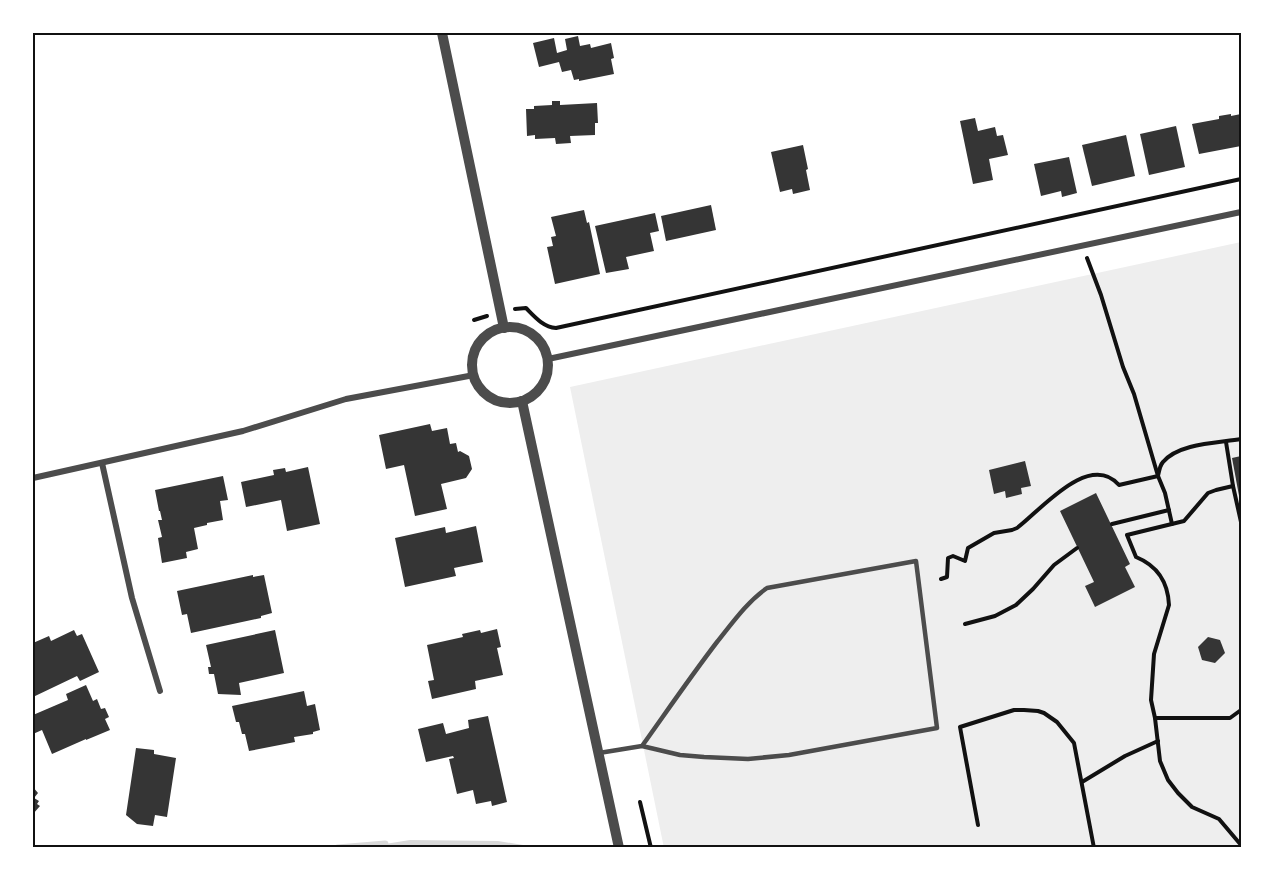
<svg xmlns="http://www.w3.org/2000/svg" width="1274" height="881" font-family="'Playfair Display',serif">
  <style>
    .green { fill: #eee }
    .water { fill: #d9d9d9 }
    .lines { fill: none; stroke-linecap: round; stroke-linejoin: round }
    .stream { stroke: #d9d9d9; stroke-width: 7 }
    .building { fill: #353535 }
    .path { stroke: #111; stroke-width: 4 }
    .service { stroke: #4c4c4c; stroke-width: 4.5 }
    .minor { stroke: #4c4c4c; stroke-width: 6 }
    .tertiary { stroke: #4c4c4c; stroke-width: 10 }
    .neatline { fill: none; stroke: #111; stroke-width: 2 }
  </style>
  <rect width="100%" height="100%" fill="#fff"/>
  <!-- green -->
  <polygon class="green" points="1241,242 1241,848 664,848 570,387"/>
  <!-- water -->
  <polygon class="water" points="410,840 498,841 529,846 530,848 388,848 385,844"/>
  <g class="lines">
    <!-- stream -->
    <polyline class="stream" points="338,848 385,844"/>
  </g>
  <!-- building -->
  <g class="building">
    <polygon points="578,36 580,46 590,44 591,48 611,43 614,58 611,59 614,74 579,81 579,79 574,80 571,70 562,72 559,62 539,67 533,43 554,38 557,53 567,50 565,39"/>
    <polygon points="552,101 560,101 560,105 597,103 598,123 595,123 595,135 570,136 571,143 556,144 555,138 535,139 535,135 527,136 526,109 534,109 534,106 552,105"/>
    <polygon points="1231,114 1231,116 1241,114 1241,146 1199,154 1192,124 1219,119 1219,116"/>
    <polygon points="975,118 978,131 995,127 997,136 1003,135 1008,155 989,159 993,180 973,184 960,121"/>
    <polygon points="1176,126 1185,167 1149,175 1140,134"/>
    <polygon points="1126,135 1135,176 1092,186 1082,145"/>
    <polygon points="803,145 808,169 806,170 810,190 793,194 792,189 780,192 771,152"/>
    <polygon points="1069,157 1077,193 1062,197 1061,191 1041,196 1034,164"/>
    <polygon points="711,205 716,230 666,241 661,216"/>
    <polygon points="584,210 587,223 589,222 600,274 555,284 547,247 553,246 551,237 556,236 551,217"/>
    <polygon points="655,213 659,231 650,233 654,251 626,257 629,269 606,273 595,226"/>
    <polygon points="430,424 432,431 447,428 450,444 456,443 458,452 460,451 469,456 472,469 466,478 441,484 447,509 415,516 404,465 386,469 379,435"/>
    <polygon points="1241,456 1241,501 1240,501 1232,458"/>
    <polygon points="1025,461 1031,486 1021,488 1022,494 1006,498 1005,491 994,494 989,470"/>
    <polygon points="308,467 320,524 287,531 281,500 246,507 241,482 274,475 273,470 285,468 286,472"/>
    <polygon points="223,476 228,500 220,501 223,520 207,523 207,525 194,528 198,549 186,552 187,558 162,563 158,538 162,537 158,520 162,520 160,511 159,511 155,490"/>
    <polygon points="1096,493 1130,564 1125,567 1135,587 1095,607 1085,586 1094,582 1060,511"/>
    <polygon points="476,526 483,562 454,568 456,576 405,587 395,538 445,527 446,533"/>
    <polygon points="253,575 253,577 264,575 272,613 261,616 261,618 191,633 187,614 182,615 177,591"/>
    <polygon points="497,629 501,647 497,648 503,675 475,681 476,689 432,699 428,681 434,680 427,645 463,637 462,634 480,630 481,633"/>
    <polygon points="74,630 77,636 82,634 99,672 80,681 77,676 33,697 33,643 49,636 51,641"/>
    <polygon points="275,630 284,673 239,683 241,695 218,694 214,674 209,674 208,667 211,667 206,645"/>
    <polygon points="1208,637 1220,640 1225,653 1215,663 1202,660 1198,647"/>
    <polygon points="86,685 93,701 97,699 101,709 105,708 109,717 105,719 110,730 86,740 86,739 52,754 42,730 33,734 33,715 68,700 66,694"/>
    <polygon points="304,691 307,706 315,704 320,730 313,732 313,734 294,737 295,742 249,751 245,734 242,734 239,722 236,722 232,706"/>
    <polygon points="488,716 507,802 492,806 491,801 476,804 473,790 457,794 449,759 454,758 453,756 426,762 418,729 443,723 446,734 469,728 468,720"/>
    <polygon points="136,748 154,750 154,754 176,758 167,817 155,815 153,826 137,824 126,815"/>
    <polygon points="33,787 38,793 34,798 39,801 37,804 40,806 33,814"/>
  </g>
  <g class="lines">
    <!-- path -->
    <g class="path">
      <polyline points="1087,258 1101,295 1123,367 1134,394 1158,476 1165,493 1172,524"/>
      <path d="M515,309L526,308C534,316 543,327 556,328L1241,179"/>
      <polyline points="474,320 487,316"/>
      <polyline points="1226,442 1233,486 1241,522"/>
      <path d="M1233,486L1216,490L1208,493L1184,521L1127,535L1136,557C1158,566 1168,582 1169,605L1154,654L1151,700L1155,718L1160,761L1168,780L1178,793L1192,807L1219,819L1241,845"/>
      <polyline points="1112,524 1169,510"/>
      <path d="M941,579L947,577L948,558L953,556L965,561L968,548L994,533L1012,530L1017,528C1040,511 1089,451 1119,485L1158,476C1159,471 1160,465 1163,462C1179,443 1218,443 1241,439"/>
      <polyline points="965,624 995,616 1016,605 1033,589 1054,565 1077,548"/>
      <polyline points="1155,718 1230,718 1241,710"/>
      <polyline points="1082,782 1125,756 1158,741"/>
      <polyline points="640,802 651,848"/>
      <polyline points="978,825 960,727 1014,710 1024,710 1038,711 1044,713 1057,722 1074,743 1094,848"/>
    </g>
    <!-- service -->
    <path class="service" d="M599,753L642,746L680,755L704,757L748,759L789,755L937,728L916,561L767,588C747,602 733,622 717,642C691,676 667,711 642,746"/>
    <!-- minor -->
    <g class="minor">
      <polyline points="548,359 1241,212"/>
      <polyline points="102,463 132,598 160,691"/>
      <polyline points="33,478 243,431 346,399 474,375"/>
    </g>
    <!-- tertiary -->
    <g class="tertiary">
      <polyline points="442,33 504,328"/>
      <circle cx="510" cy="365" r="38"/>
      <polyline points="522,401 619,848"/>
    </g>
  </g>
  <!-- border -->
  <rect width="1274" height="881" fill="none" stroke="#ffffff" stroke-width="69"/>
  <rect x="34" y="34" width="1206" height="812" class="neatline"/>
</svg>
